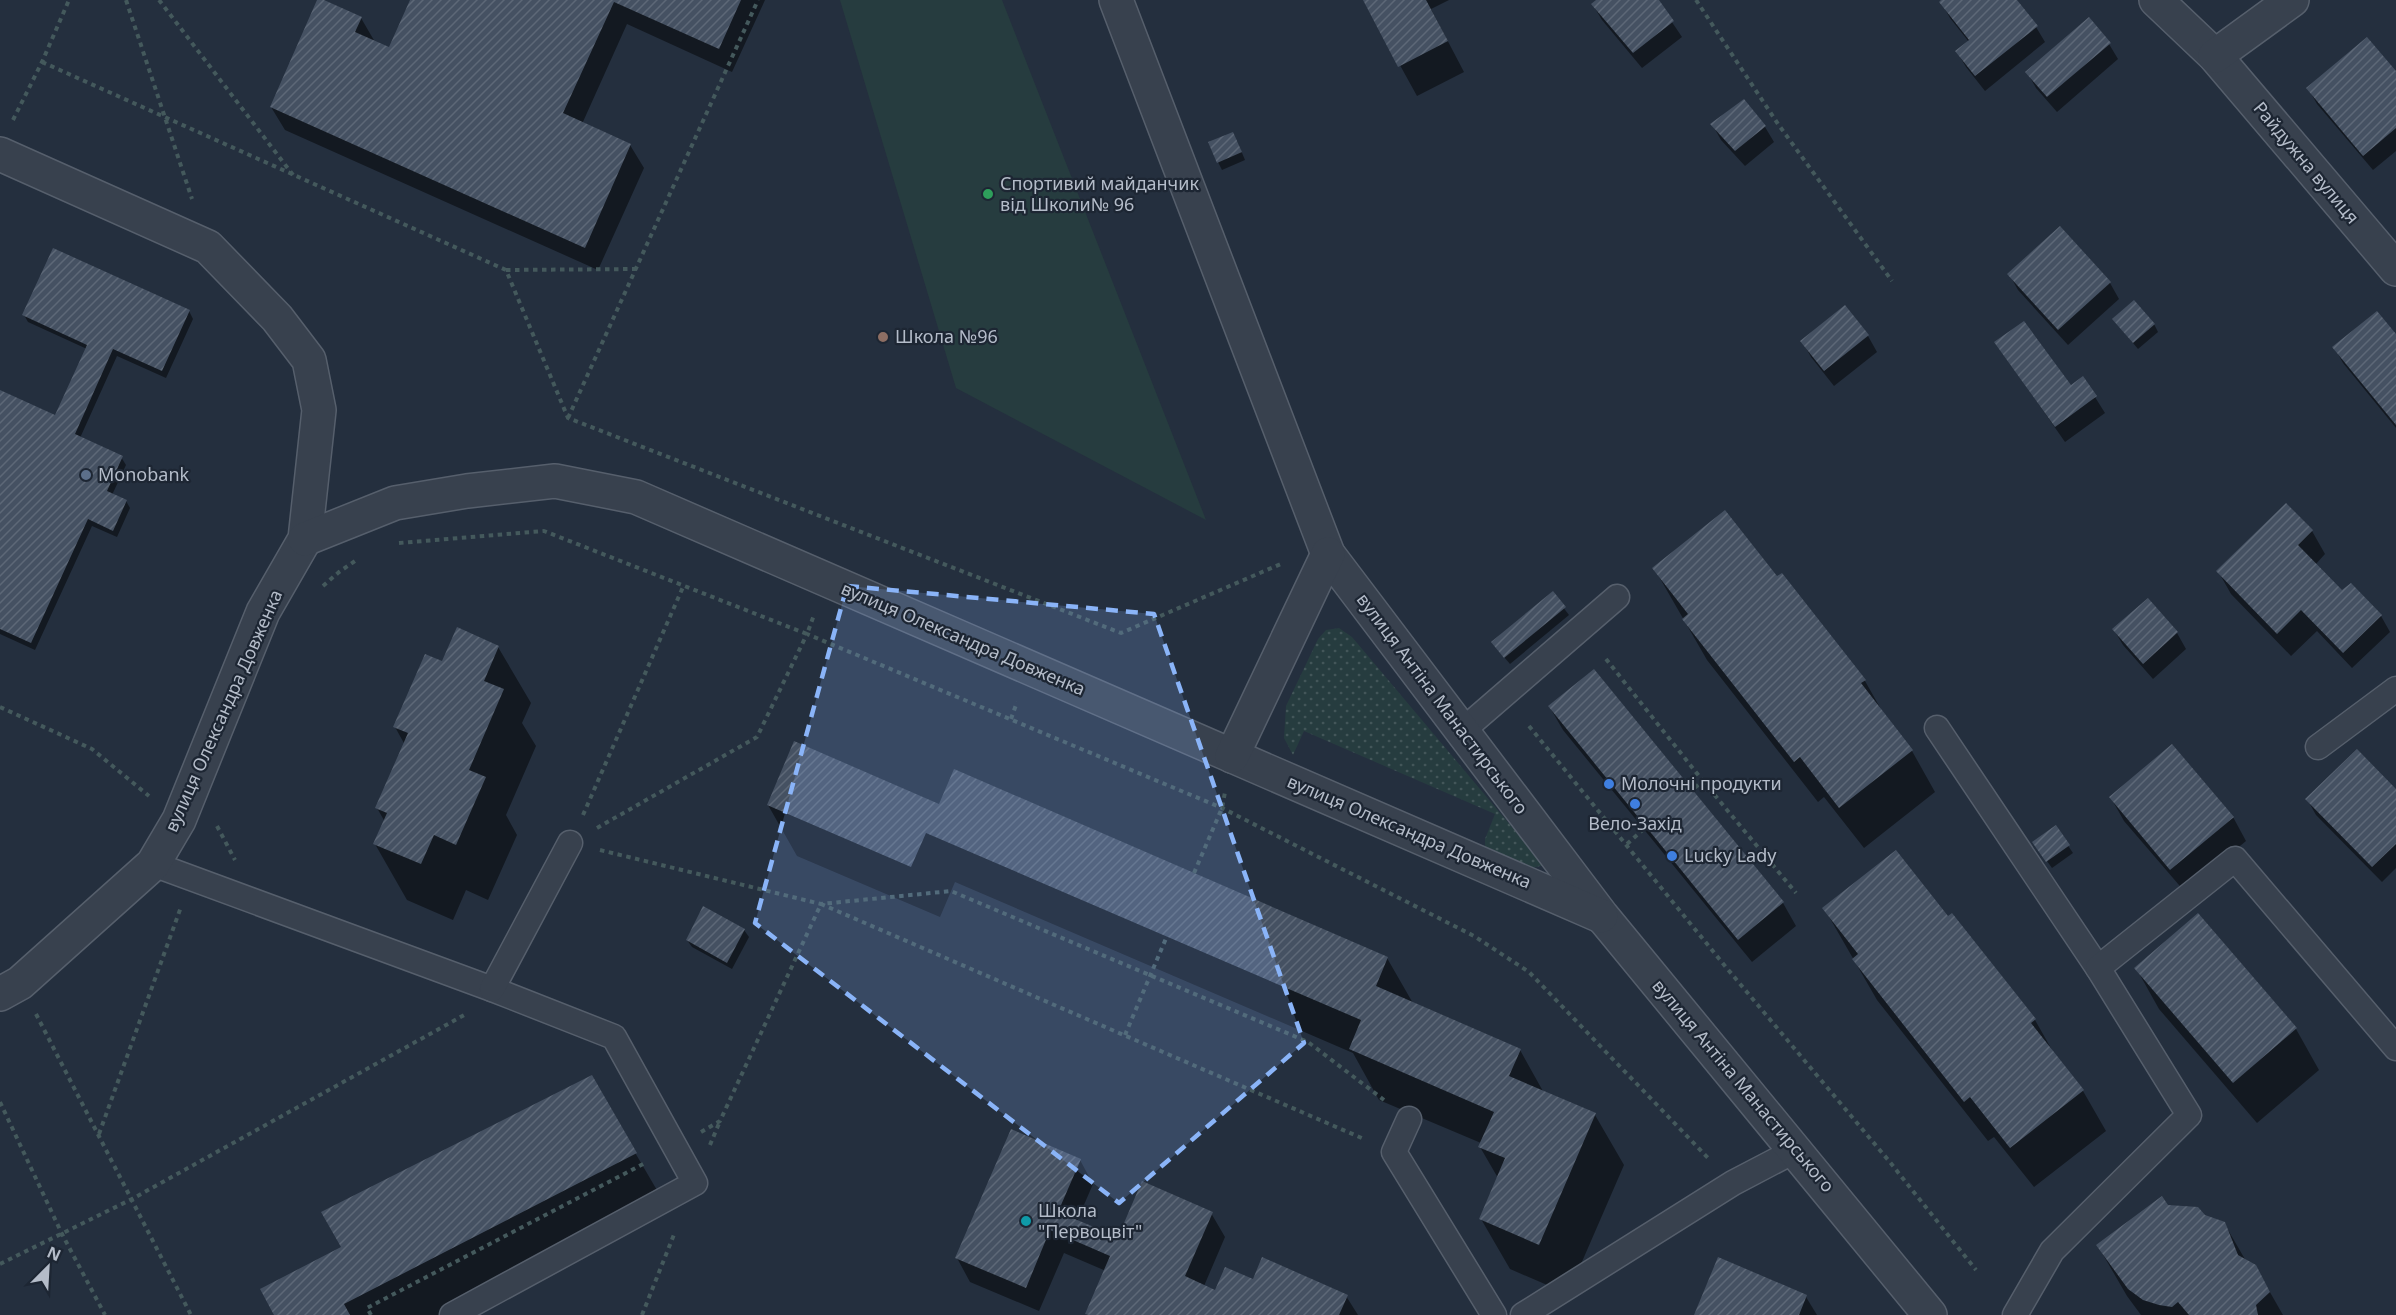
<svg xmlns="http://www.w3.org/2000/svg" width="2396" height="1315" font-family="'Noto Sans',sans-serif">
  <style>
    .grass { fill: url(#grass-dots) }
    .pitch { fill: #263c3f }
    .shadow { fill: #0007 }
    .building { fill: url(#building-hatch) }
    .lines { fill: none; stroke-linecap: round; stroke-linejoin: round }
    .service-casing { stroke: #565f6c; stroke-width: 27 }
    .minor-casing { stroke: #565f6c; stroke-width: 36 }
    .path { stroke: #44595c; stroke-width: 4; stroke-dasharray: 4.5 4.5; stroke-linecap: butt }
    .service { stroke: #38414e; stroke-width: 24 }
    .minor { stroke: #38414e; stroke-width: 33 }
    .marked { fill: #8ab4f8; fill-opacity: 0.2; stroke: #8ab4f8; stroke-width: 4.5; stroke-dasharray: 12 8; stroke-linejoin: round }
    .leisure-dot { fill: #2e9e5b; stroke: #1d2633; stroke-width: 2 }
    .education-dot { fill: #8d6e63; stroke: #1d2633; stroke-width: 2 }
    .service-dot { fill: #5c6f8a; stroke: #1d2633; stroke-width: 2 }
    .shop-dot { fill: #3f7fe0; stroke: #1d2633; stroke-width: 2 }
    .culture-dot { fill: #0f9aa8; stroke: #1d2633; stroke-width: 2 }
    .labels { text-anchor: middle; stroke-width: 4.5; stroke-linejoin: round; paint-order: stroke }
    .street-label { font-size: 18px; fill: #b4bcc9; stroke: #1d2633 }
    .poi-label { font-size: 18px; fill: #b4bcc9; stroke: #1d2633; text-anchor: start }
  </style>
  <defs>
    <pattern id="grass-dots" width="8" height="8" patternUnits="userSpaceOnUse" patternTransform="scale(1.5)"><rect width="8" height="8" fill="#263c3f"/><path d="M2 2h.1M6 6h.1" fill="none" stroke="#435659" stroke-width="1.8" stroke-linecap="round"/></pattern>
    <pattern id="building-hatch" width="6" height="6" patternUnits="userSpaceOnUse" patternTransform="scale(1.5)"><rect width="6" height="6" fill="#455162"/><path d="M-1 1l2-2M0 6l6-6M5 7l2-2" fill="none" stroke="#5d6877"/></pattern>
  </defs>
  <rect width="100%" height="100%" fill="#242f3e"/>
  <!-- grass -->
  <polygon class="grass" points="1339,628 1352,637 1544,865 1532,868 1485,848 1485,839 1495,814 1304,731 1293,755 1284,738 1286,706 1318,639 1326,630"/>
  <!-- pitch -->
  <polygon class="pitch" points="840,0 1002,0 1206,520 956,388"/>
  <!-- shadow -->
  <g class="shadow">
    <polygon points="319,0 361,18 375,42 390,49 412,0 765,0 732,72 627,24 582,124 630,145 644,168 598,270 285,130 271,107"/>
    <polygon points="1364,0 1449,0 1431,9 1464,72 1417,96"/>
    <polygon points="1599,0 1657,0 1682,37 1642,68 1602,20 1593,5"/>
    <polygon points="1944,0 2015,0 2036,27 2045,42 1985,91 1966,67 1957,52 1969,42 1950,18 1941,2"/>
    <polygon points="2109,44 2118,59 2057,112 2036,88 2027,72"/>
    <polygon points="2396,73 2396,151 2373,170 2317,104 2308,88"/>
    <polygon points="1744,101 1765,127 1774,142 1745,166 1721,140 1712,124"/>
    <polygon points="1237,141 1245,160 1222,170 1218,162"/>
    <polygon points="2060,228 2110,283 2119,299 2068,345 2018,290 2009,274"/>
    <polygon points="1845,307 1868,336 1877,352 1834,386 1811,357 1802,341"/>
    <polygon points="189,311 193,319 166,378 117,356 80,438 121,457 126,465 112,495 126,501 130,508 117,537 92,526 35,650 0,634 0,392 56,417 87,349 28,322 24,315"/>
    <polygon points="2114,320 2154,324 2158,332 2138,349"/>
    <polygon points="2396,337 2396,428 2343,363 2334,347"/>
    <polygon points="2083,378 2105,413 2065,442 2028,389 2070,387"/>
    <polygon points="2286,505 2312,531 2325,554 2315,565 2342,593 2350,585 2381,616 2390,632 2352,668 2317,631 2291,656 2231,594 2218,571"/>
    <polygon points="1654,568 1777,578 1865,681 1886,718 1912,751 1935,792 1864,848 1824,797 1818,802 1707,660"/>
    <polygon points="1553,594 1569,615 1510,664 1498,650"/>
    <polygon points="2147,600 2177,633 2186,649 2153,679 2123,645 2114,630"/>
    <polygon points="498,647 531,703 522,723 536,746 506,815 517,835 488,900 466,890 453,920 407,900 375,844 385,822 377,808 405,745 395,727 443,663"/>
    <polygon points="1594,671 1783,903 1796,926 1752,962 1563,730 1549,706"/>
    <polygon points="2396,791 2396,868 2382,882 2316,815 2307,799"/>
    <polygon points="2111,798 2233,817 2246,841 2185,892 2124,821"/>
    <polygon points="768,805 940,806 1387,958 1414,1005 1520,1050 1544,1093 1595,1115 1624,1165 1568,1294 1510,1269 1481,1219 1498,1178 1480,1147 1481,1143 1379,1100 1353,1053 955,882 940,917 797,856"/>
    <polygon points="2056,828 2073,853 2052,868 2039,850"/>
    <polygon points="1824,908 1948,919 1952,915 2035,1020 2056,1057 2083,1091 2106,1131 2034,1187 1994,1137 1988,1141 1877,1000"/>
    <polygon points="744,930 749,937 732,969 692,947 687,940"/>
    <polygon points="2136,968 2296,1029 2319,1070 2257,1123 2159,1009"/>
    <polygon points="591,1077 665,1204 450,1315 276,1315 343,1247"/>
    <polygon points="1080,1160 1093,1184 1077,1221 1118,1239 1211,1213 1225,1237 1204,1286 1216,1292 1254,1281 1346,1296 1358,1315 1088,1315 1106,1271 1064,1253 1039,1311 970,1282 957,1258"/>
    <polygon points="2167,1206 2224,1223 2246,1261 2255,1266 2283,1315 2141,1315 2127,1296 2098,1246"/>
    <polygon points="1806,1297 1817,1315 1695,1315"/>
  </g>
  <!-- building -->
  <g class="building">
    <polygon points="317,0 324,0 362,17 355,32 389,47 410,0 741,0 719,49 614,2 563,113 631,144 585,248 270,107"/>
    <polygon points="1363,0 1426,0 1448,41 1398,67"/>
    <polygon points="1596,0 1659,0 1674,21 1633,53 1591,4"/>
    <polygon points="1941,0 2017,0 2038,26 1975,76 1955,51 1969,40 1939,2"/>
    <polygon points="2089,17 2111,43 2047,97 2025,72"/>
    <polygon points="2367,37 2396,71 2396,128 2363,156 2306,88"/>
    <polygon points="1744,99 1766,126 1735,151 1710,124"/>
    <polygon points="1233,132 1242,152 1217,163 1208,142"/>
    <polygon points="2060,226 2111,282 2058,330 2007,274"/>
    <polygon points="53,248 190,310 162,371 113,349 75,434 123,456 107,491 127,500 113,531 88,519 31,643 0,629 0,390 55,415 87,345 22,315"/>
    <polygon points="2134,300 2155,324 2133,343 2112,319"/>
    <polygon points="1845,305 1869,335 1824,371 1800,341"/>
    <polygon points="2377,311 2396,334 2396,425 2332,347"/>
    <polygon points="2024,321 2071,385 2083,376 2097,396 2055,427 1994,342"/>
    <polygon points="2286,503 2313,530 2298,545 2342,590 2351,583 2382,615 2343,653 2301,610 2277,634 2216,571"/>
    <polygon points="1725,510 1777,576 1782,573 1866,680 1861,683 1913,750 1839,808 1800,757 1794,762 1682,619 1688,614 1652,568"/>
    <polygon points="1553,591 1566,607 1504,658 1491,642"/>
    <polygon points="2148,598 2178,632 2143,664 2112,629"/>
    <polygon points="457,627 499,646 484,681 504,689 469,770 486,777 456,845 434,835 421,864 373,844 387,813 375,808 408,733 393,727 425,654 442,661"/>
    <polygon points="1594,669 1784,902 1738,940 1548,706"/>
    <polygon points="794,741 939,804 954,769 1388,957 1376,986 1521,1049 1509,1076 1596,1113 1539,1245 1479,1219 1505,1158 1478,1147 1494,1112 1349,1049 1361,1020 926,833 911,867 767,805"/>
    <polygon points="2172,744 2234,817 2170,870 2109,797"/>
    <polygon points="2357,749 2396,789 2396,844 2372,867 2305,799"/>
    <polygon points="2056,825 2070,845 2046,862 2032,842"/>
    <polygon points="1896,850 1948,916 1952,913 2036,1019 2031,1023 2084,1090 2010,1148 1970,1097 1964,1102 1852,959 1858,954 1822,908"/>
    <polygon points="703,906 745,929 727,963 686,940"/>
    <polygon points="2198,913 2297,1028 2233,1083 2134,968"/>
    <polygon points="592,1075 637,1153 344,1304 350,1315 274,1315 260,1289 341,1247 321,1212"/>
    <polygon points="1011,1129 1081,1159 1058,1212 1118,1237 1142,1181 1213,1212 1185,1276 1215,1290 1225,1267 1253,1279 1262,1257 1348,1295 1339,1315 1089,1315 1085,1314 1110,1256 1050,1230 1026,1288 955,1258"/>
    <polygon points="2162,1196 2168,1205 2198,1207 2205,1215 2225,1222 2238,1255 2256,1265 2270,1292 2256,1305 2258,1315 2189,1315 2178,1302 2172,1307 2159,1305 2143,1300 2128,1289 2096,1245"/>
    <polygon points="1718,1257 1807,1295 1799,1315 1694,1315"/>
  </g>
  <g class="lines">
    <defs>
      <g id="service">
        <polyline points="1937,728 2098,968"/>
        <polyline points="1462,731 1617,597"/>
        <polyline points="2318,747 2396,689"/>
        <polyline points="153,864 492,989 614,1037 695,1183 452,1315"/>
        <polyline points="492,989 570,843"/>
        <polyline points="1409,1119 1394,1152 1494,1315"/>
        <polyline points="1523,1315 1733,1183 1796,1150"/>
        <polyline points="2015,1315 2052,1251 2189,1115 2098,968 2235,859 2396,1048"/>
      </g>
      <g id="minor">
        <polyline points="1116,0 1328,554 1602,916 1930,1315"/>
        <polyline points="2156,0 2215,56 2396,269"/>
        <polyline points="2215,56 2292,0"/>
        <polyline points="0,154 208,247 277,318 309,360 319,410 305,539 263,612 179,820 153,864 20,983 0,994"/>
        <polyline points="305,539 395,503 467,491 555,481 636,497 1601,916"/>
        <polyline points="1232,756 1328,554"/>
      </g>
    </defs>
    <!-- service casing -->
    <use href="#service" class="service-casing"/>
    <!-- minor casing -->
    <use href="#minor" class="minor-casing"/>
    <!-- path -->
    <g class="path">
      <polyline points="126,0 192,199"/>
      <polyline points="159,0 293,175"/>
      <polyline points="1696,0 1778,124 1892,281"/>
      <polyline points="42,62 506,270 568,418 1121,633 1283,563"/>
      <polyline points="13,120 42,62 69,0"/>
      <polyline points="506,270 636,269"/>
      <polyline points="568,418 758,0"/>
      <polyline points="399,543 544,531 807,634 814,615"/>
      <polyline points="323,586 339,572 355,561"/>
      <polyline points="1606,659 1703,781 1692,790"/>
      <polyline points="0,707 92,749 149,796"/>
      <polyline points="1011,719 1017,702"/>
      <polyline points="1529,726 1725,966 1889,1161 1976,1270"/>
      <polyline points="1703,781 1796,893"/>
      <polyline points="583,815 683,587"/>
      <polyline points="217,826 235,860"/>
      <polyline points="597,828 757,737 807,634 1222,808 1474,936 1529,972 1710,1160"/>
      <polyline points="1627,844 1646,827"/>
      <polyline points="600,850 821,904 951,891 1308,1042 1384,1100"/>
      <polyline points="1194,873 1222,808 1225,792"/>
      <polyline points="36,1014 191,1315"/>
      <polyline points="1125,1035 1167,936"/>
      <polyline points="0,1102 62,1234 105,1315"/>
      <polyline points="701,1132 720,1121 821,904 1364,1139"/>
      <polyline points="99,1134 181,907"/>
      <polyline points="710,1145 720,1121"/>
      <polyline points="0,1264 132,1199 466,1014"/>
      <polyline points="371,1315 367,1308 647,1162"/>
      <polyline points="642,1315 675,1232"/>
    </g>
    <!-- service -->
    <use href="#service" class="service"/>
    <!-- minor -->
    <use href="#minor" class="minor"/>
  </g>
  <!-- marked area -->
  <path class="marked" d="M847,586L1154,614L1304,1043L1119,1203L755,923Z"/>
  <!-- markers -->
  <circle class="leisure-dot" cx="988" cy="194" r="6"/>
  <circle class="education-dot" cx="883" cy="337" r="6"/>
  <circle class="service-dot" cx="86" cy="475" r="6"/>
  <g class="shop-dot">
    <circle cx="1609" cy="784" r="6"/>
    <circle cx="1635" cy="804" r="6"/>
    <circle cx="1672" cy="856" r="6"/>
  </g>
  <circle class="culture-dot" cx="1026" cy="1221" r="6"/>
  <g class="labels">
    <!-- street labels -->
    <g class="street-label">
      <text transform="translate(2306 163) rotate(50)" y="6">Райдужна вулиця</text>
      <text transform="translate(963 639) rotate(23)" y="6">вулиця Олександра Довженка</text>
      <text transform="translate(1442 704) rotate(53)" y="6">вулиця Антіна Манастирського</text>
      <text transform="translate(224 711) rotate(-66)" y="6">вулиця Олександра Довженка</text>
      <text transform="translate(1409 832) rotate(23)" y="6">вулиця Олександра Довженка</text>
      <text transform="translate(1743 1086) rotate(50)" y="6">вулиця Антіна Манастирського</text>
    </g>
    <!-- poi labels -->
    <g class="poi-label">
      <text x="1000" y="190">Спортивий майданчик<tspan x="1000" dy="21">від Школи№ 96</tspan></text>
      <text x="895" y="343">Школа №96</text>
      <text x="98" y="481">Monobank</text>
      <text x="1621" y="790">Молочні продукти</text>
      <text x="1635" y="830" text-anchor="middle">Вело-Захід</text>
      <text x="1684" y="862">Lucky Lady</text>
      <text x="1038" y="1217">Школа<tspan x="1038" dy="21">"Первоцвіт"</tspan></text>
    </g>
  </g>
  <!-- north arrow -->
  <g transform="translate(48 1267) rotate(24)" stroke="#1d2633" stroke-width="4.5" paint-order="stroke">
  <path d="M0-4.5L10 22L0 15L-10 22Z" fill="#b4bcc9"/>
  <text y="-9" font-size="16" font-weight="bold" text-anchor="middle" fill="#b4bcc9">N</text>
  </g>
</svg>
